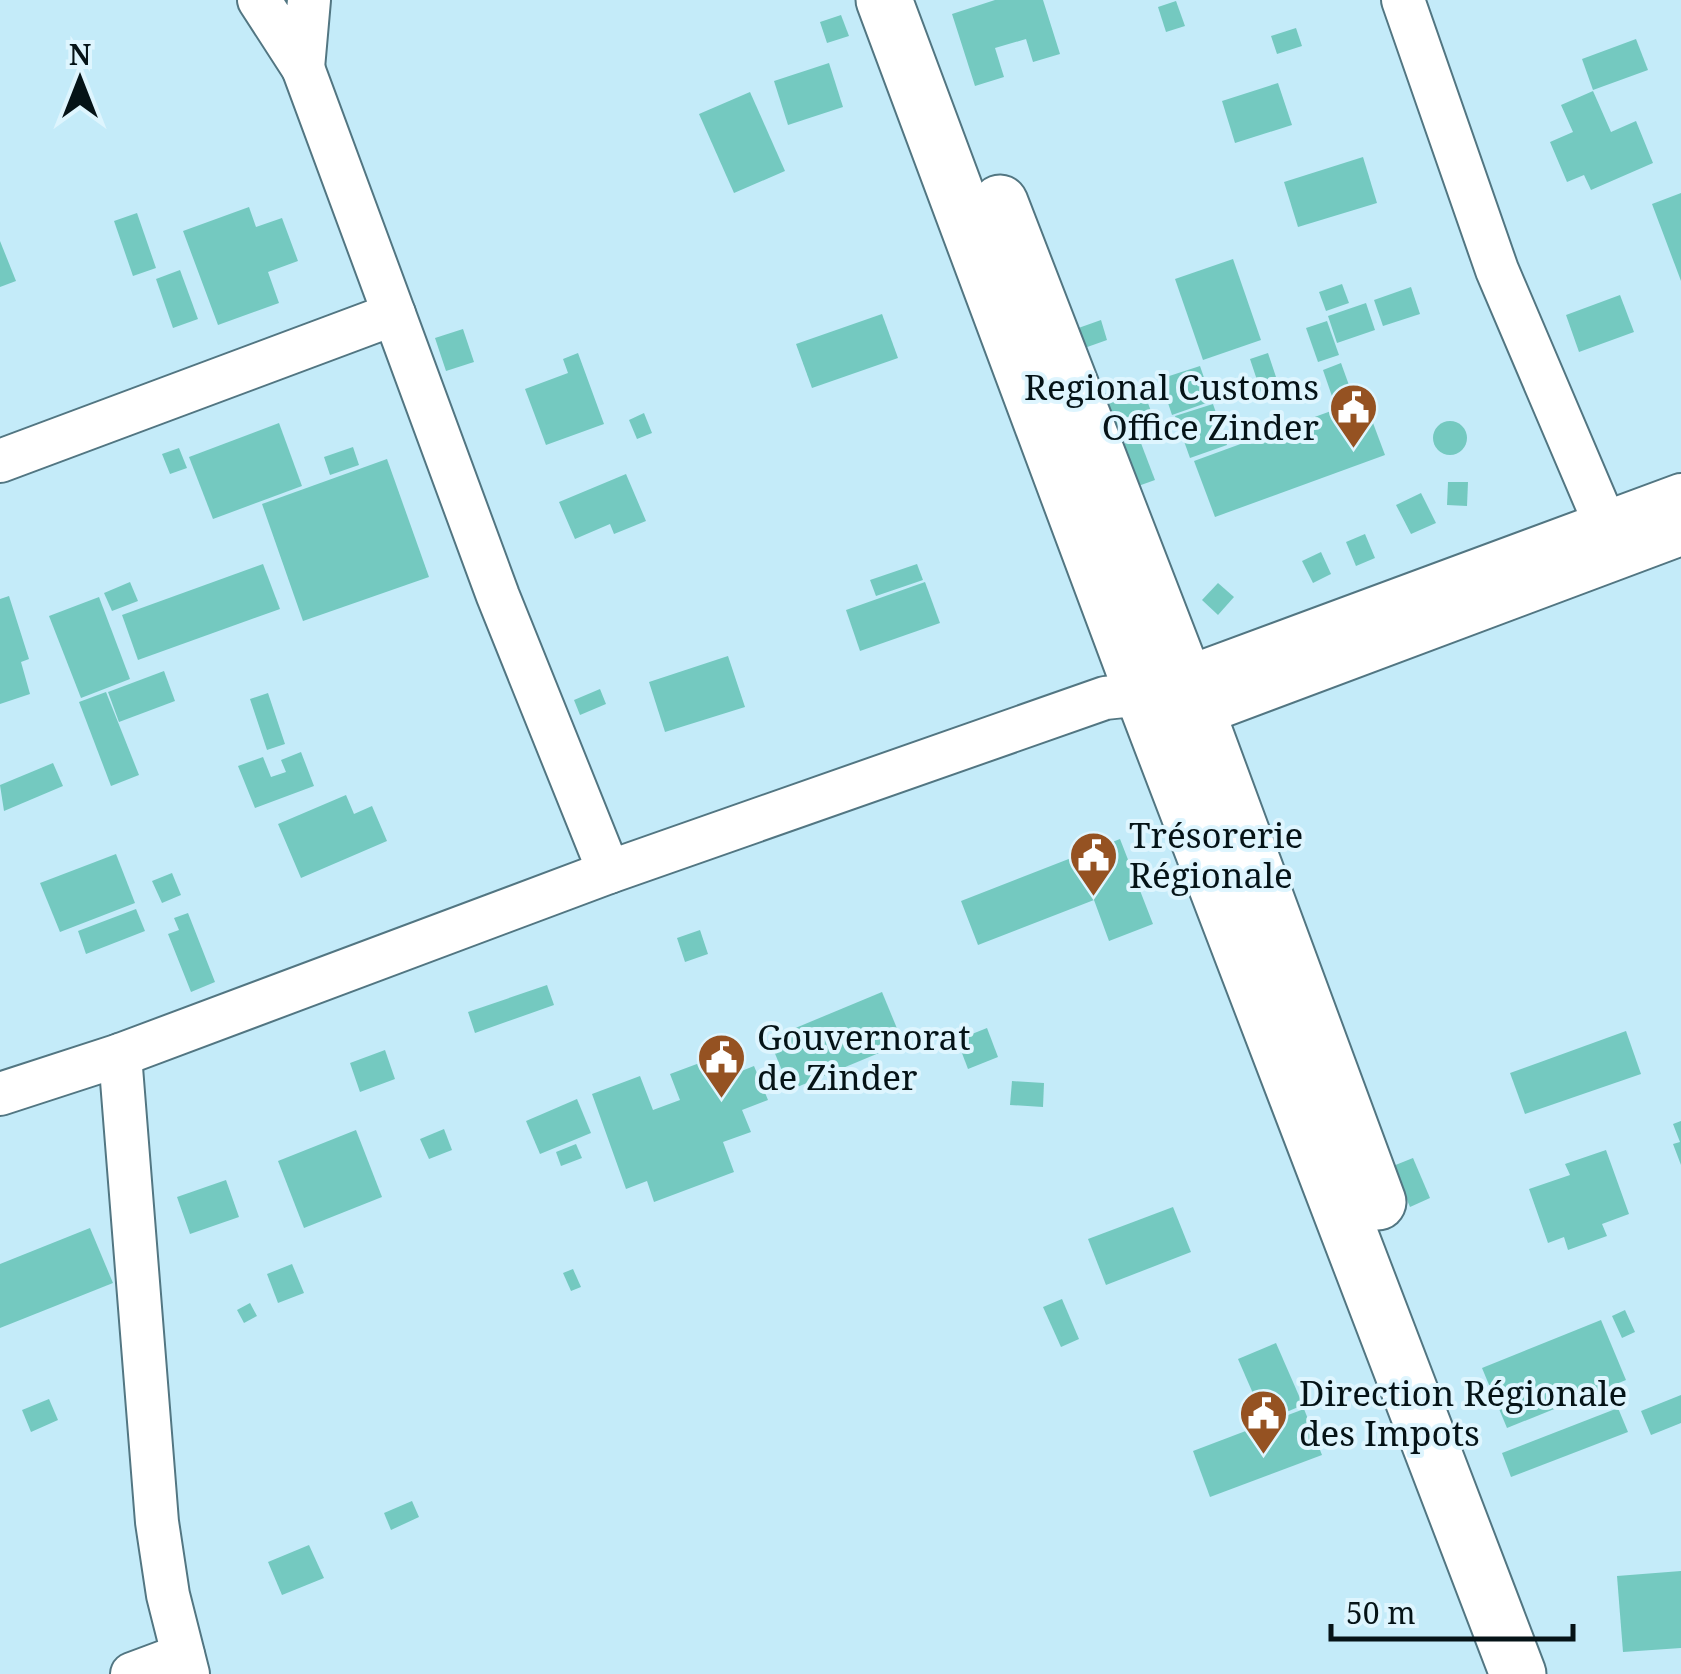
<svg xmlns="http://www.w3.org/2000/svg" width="1681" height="1674" font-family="'Noto Serif',serif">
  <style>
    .building { fill: #74c9c0 }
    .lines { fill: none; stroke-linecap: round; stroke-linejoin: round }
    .minor-casing { stroke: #527682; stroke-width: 46 }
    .highway-casing { stroke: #527682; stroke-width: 59 }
    .minor { stroke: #fff; stroke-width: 42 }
    .highway { stroke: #fff; stroke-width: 55 }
    .labels { text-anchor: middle; stroke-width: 8; stroke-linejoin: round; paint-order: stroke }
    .poi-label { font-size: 35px; fill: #051317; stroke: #def5fe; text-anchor: start }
  </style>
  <rect width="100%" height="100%" fill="#c4ebf9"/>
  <!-- building -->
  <g class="building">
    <polygon points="995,0 1043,0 1060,54 1033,62 1026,39 995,48 1004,77 975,86 952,14"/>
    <polygon points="1176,1 1185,26 1166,32 1158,7"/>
    <polygon points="841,15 849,36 827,43 820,22"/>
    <polygon points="1296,28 1302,46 1277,54 1271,36"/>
    <polygon points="1636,39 1648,70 1593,90 1582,59"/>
    <polygon points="829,63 843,107 788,125 774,81"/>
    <polygon points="1278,83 1292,125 1235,143 1222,101"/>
    <polygon points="1593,91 1611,132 1636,121 1653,163 1591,190 1584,175 1567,182 1550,142 1573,132 1561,105"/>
    <polygon points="750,92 785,171 734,193 699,114"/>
    <polygon points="1363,157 1377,203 1298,227 1284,182"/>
    <polygon points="1681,193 1681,281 1652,204"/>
    <polygon points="249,207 256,227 282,218 298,261 268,272 279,303 218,325 183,231"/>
    <polygon points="137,213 156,268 133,276 114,221"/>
    <polygon points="0,241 16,281 0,287"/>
    <polygon points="1233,259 1261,340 1203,360 1175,279"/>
    <polygon points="180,270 198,319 173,328 156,279"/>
    <polygon points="1342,284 1349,303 1326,311 1319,292"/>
    <polygon points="1411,287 1420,314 1383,326 1374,300"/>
    <polygon points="1620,295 1634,332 1579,352 1566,315"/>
    <polygon points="1366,303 1375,330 1337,343 1328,316"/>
    <polygon points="882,314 898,358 812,388 796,344"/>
    <polygon points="1101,320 1107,340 1076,351 1070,331"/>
    <polygon points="1327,321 1339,355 1318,362 1306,328"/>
    <polygon points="463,329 474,362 446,371 435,338"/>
    <polygon points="578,353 604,424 546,445 525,389 568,373 563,359"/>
    <polygon points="1268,353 1279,386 1261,392 1250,359"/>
    <polygon points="1341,363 1354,399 1335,405 1323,370"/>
    <polygon points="1200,366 1212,401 1172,415 1160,379"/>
    <polygon points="1143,390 1154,419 1111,435 1100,406"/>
    <polygon points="1364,399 1385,455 1215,517 1194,461"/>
    <polygon points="1213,404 1227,445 1190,458 1175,416"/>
    <polygon points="644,413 652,433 637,439 629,420"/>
    <circle cx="1450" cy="438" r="17"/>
    <polygon points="279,423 302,486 213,519 189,457"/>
    <polygon points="1139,438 1155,480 1127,490 1111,449"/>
    <polygon points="353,447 359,465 330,475 324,457"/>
    <polygon points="179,448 187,468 170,474 162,454"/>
    <polygon points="387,459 429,577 303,621 262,504"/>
    <polygon points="626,474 646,521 614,534 610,524 575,539 559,502"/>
    <polygon points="1448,482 1468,482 1467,506 1447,505"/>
    <polygon points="1421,493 1436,523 1411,534 1396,505"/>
    <polygon points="1365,534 1375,558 1356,566 1346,542"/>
    <polygon points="1321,552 1331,574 1313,583 1302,561"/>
    <polygon points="263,564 280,609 138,660 122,615"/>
    <polygon points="917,564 923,580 876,596 870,580"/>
    <polygon points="130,582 138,601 112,611 104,593"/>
    <polygon points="925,582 940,623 860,651 846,610"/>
    <polygon points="1218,583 1234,597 1218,615 1202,600"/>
    <polygon points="9,596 29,659 21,662 30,694 0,704 0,599"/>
    <polygon points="99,597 130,679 81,698 49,616"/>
    <polygon points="728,656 745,707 665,732 649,682"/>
    <polygon points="164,671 175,701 119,722 108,692"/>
    <polygon points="600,689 606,704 580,715 574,700"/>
    <polygon points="106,692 139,775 111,786 79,702"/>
    <polygon points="268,693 285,744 267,750 250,699"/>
    <polygon points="301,752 314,786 255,808 238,766 263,757 271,777 286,772 281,760"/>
    <polygon points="53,763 63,786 4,811 0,785"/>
    <polygon points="346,795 354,814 372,806 387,841 301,878 278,824"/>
    <polygon points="1120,839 1153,924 1109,941 1094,900 978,945 961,901"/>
    <polygon points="116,854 135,903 60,932 40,883"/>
    <polygon points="172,873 181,895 162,903 152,881"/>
    <polygon points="136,909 145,931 86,954 78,931"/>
    <polygon points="188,913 215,982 191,992 168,934 179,930 174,918"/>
    <polygon points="700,930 708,954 685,962 677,938"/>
    <polygon points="547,985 554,1005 475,1033 468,1012"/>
    <polygon points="882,992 903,1043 790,1090 769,1039"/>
    <polygon points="987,1028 998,1057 968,1069 957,1040"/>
    <polygon points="1626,1031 1641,1074 1525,1114 1510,1073"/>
    <polygon points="385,1050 395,1079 360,1092 350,1063"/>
    <polygon points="721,1055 729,1076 754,1066 768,1100 742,1110 751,1132 723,1142 734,1172 654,1202 647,1181 626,1189 592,1094 640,1076 653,1110 680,1100 670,1074"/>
    <polygon points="1012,1081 1044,1083 1043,1107 1010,1105"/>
    <polygon points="577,1099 591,1133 540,1154 526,1121"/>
    <polygon points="1681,1121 1681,1165 1673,1144 1680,1142 1673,1124"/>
    <polygon points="444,1129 452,1150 429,1159 420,1139"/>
    <polygon points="356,1130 382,1197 304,1228 278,1161"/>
    <polygon points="576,1144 582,1158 561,1166 556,1152"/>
    <polygon points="1606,1150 1629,1214 1602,1224 1607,1236 1568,1250 1564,1237 1548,1243 1529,1189 1570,1175 1565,1164"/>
    <polygon points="1413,1158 1430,1198 1410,1207 1393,1166"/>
    <polygon points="226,1180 239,1217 190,1234 177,1197"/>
    <polygon points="1173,1207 1191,1252 1106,1285 1088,1239"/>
    <polygon points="90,1228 113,1283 0,1328 0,1264"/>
    <polygon points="292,1264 304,1293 278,1303 267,1274"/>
    <polygon points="573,1269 581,1287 571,1291 563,1273"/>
    <polygon points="1062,1299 1079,1339 1061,1347 1043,1307"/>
    <polygon points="250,1303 257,1316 244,1323 237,1310"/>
    <polygon points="1625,1310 1635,1332 1622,1338 1612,1316"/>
    <polygon points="1601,1320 1626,1380 1507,1428 1482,1368"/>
    <polygon points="1276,1343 1303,1405 1265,1421 1238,1359"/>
    <polygon points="1681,1395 1681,1423 1651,1435 1641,1411"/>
    <polygon points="49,1399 58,1420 31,1432 22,1410"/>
    <polygon points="1618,1408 1628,1432 1511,1477 1502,1453"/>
    <polygon points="1304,1409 1322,1455 1210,1497 1193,1451"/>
    <polygon points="412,1501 419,1517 391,1530 384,1513"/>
    <polygon points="309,1545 324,1578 282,1595 268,1562"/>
    <polygon points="1681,1571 1681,1648 1623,1652 1617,1576"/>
  </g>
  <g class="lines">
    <defs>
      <g id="minor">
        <polyline points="259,0 303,68 309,0"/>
        <polyline points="1403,0 1497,270 1604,521"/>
        <polyline points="394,314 498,596 609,872"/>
        <polyline points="0,461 394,314 303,68"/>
        <polyline points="1171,725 1681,534"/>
        <polyline points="120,1055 157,1522 168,1595 188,1674"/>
        <polyline points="0,1094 120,1055 609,872 1105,698 1143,694 1681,495"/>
        <polyline points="132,1674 183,1655"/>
      </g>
      <g id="highway">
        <polyline points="884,0 1143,694 1518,1674"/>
        <polyline points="1000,203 1198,715 1378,1202"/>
      </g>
    </defs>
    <!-- minor casing -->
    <use href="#minor" class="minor-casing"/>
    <!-- highway casing -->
    <use href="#highway" class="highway-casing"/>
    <!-- minor -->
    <use href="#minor" class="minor"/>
    <!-- highway -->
    <use href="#highway" class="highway"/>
  </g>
  <!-- icons -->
  <defs>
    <symbol id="civic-pin" viewBox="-11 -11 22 30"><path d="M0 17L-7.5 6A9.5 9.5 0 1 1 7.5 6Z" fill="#955222" stroke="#def5fe"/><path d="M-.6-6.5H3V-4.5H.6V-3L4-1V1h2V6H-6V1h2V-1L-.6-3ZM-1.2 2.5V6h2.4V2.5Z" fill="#fff"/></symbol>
  </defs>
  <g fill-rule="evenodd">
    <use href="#civic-pin" x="1326" y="380" width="55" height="75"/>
    <use href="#civic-pin" x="1066" y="828" width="55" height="75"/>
    <use href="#civic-pin" x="694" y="1030" width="55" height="75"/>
    <use href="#civic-pin" x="1236" y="1386" width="55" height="75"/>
  </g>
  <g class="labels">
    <!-- poi labels -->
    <g class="poi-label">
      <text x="1319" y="400" text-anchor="end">Regional Customs<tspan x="1319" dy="40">Office Zinder</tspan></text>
      <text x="1129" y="848">Trésorerie<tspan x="1129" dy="40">Régionale</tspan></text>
      <text x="757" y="1050">Gouvernorat<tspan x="757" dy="40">de Zinder</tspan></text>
      <text x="1299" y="1406">Direction Régionale<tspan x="1299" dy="40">des Impots</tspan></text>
    </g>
  </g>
  <!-- north arrow -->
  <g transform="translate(80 80)" stroke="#def5fe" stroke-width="8" paint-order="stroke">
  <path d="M0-8L18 38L0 25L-18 38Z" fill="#051317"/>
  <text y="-15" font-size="28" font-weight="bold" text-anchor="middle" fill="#051317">N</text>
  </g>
  <!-- scale -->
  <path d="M1331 1624v15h242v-15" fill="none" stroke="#051317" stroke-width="5"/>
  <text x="1346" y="1624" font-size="30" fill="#051317" stroke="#def5fe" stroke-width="8" paint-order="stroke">50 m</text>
</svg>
